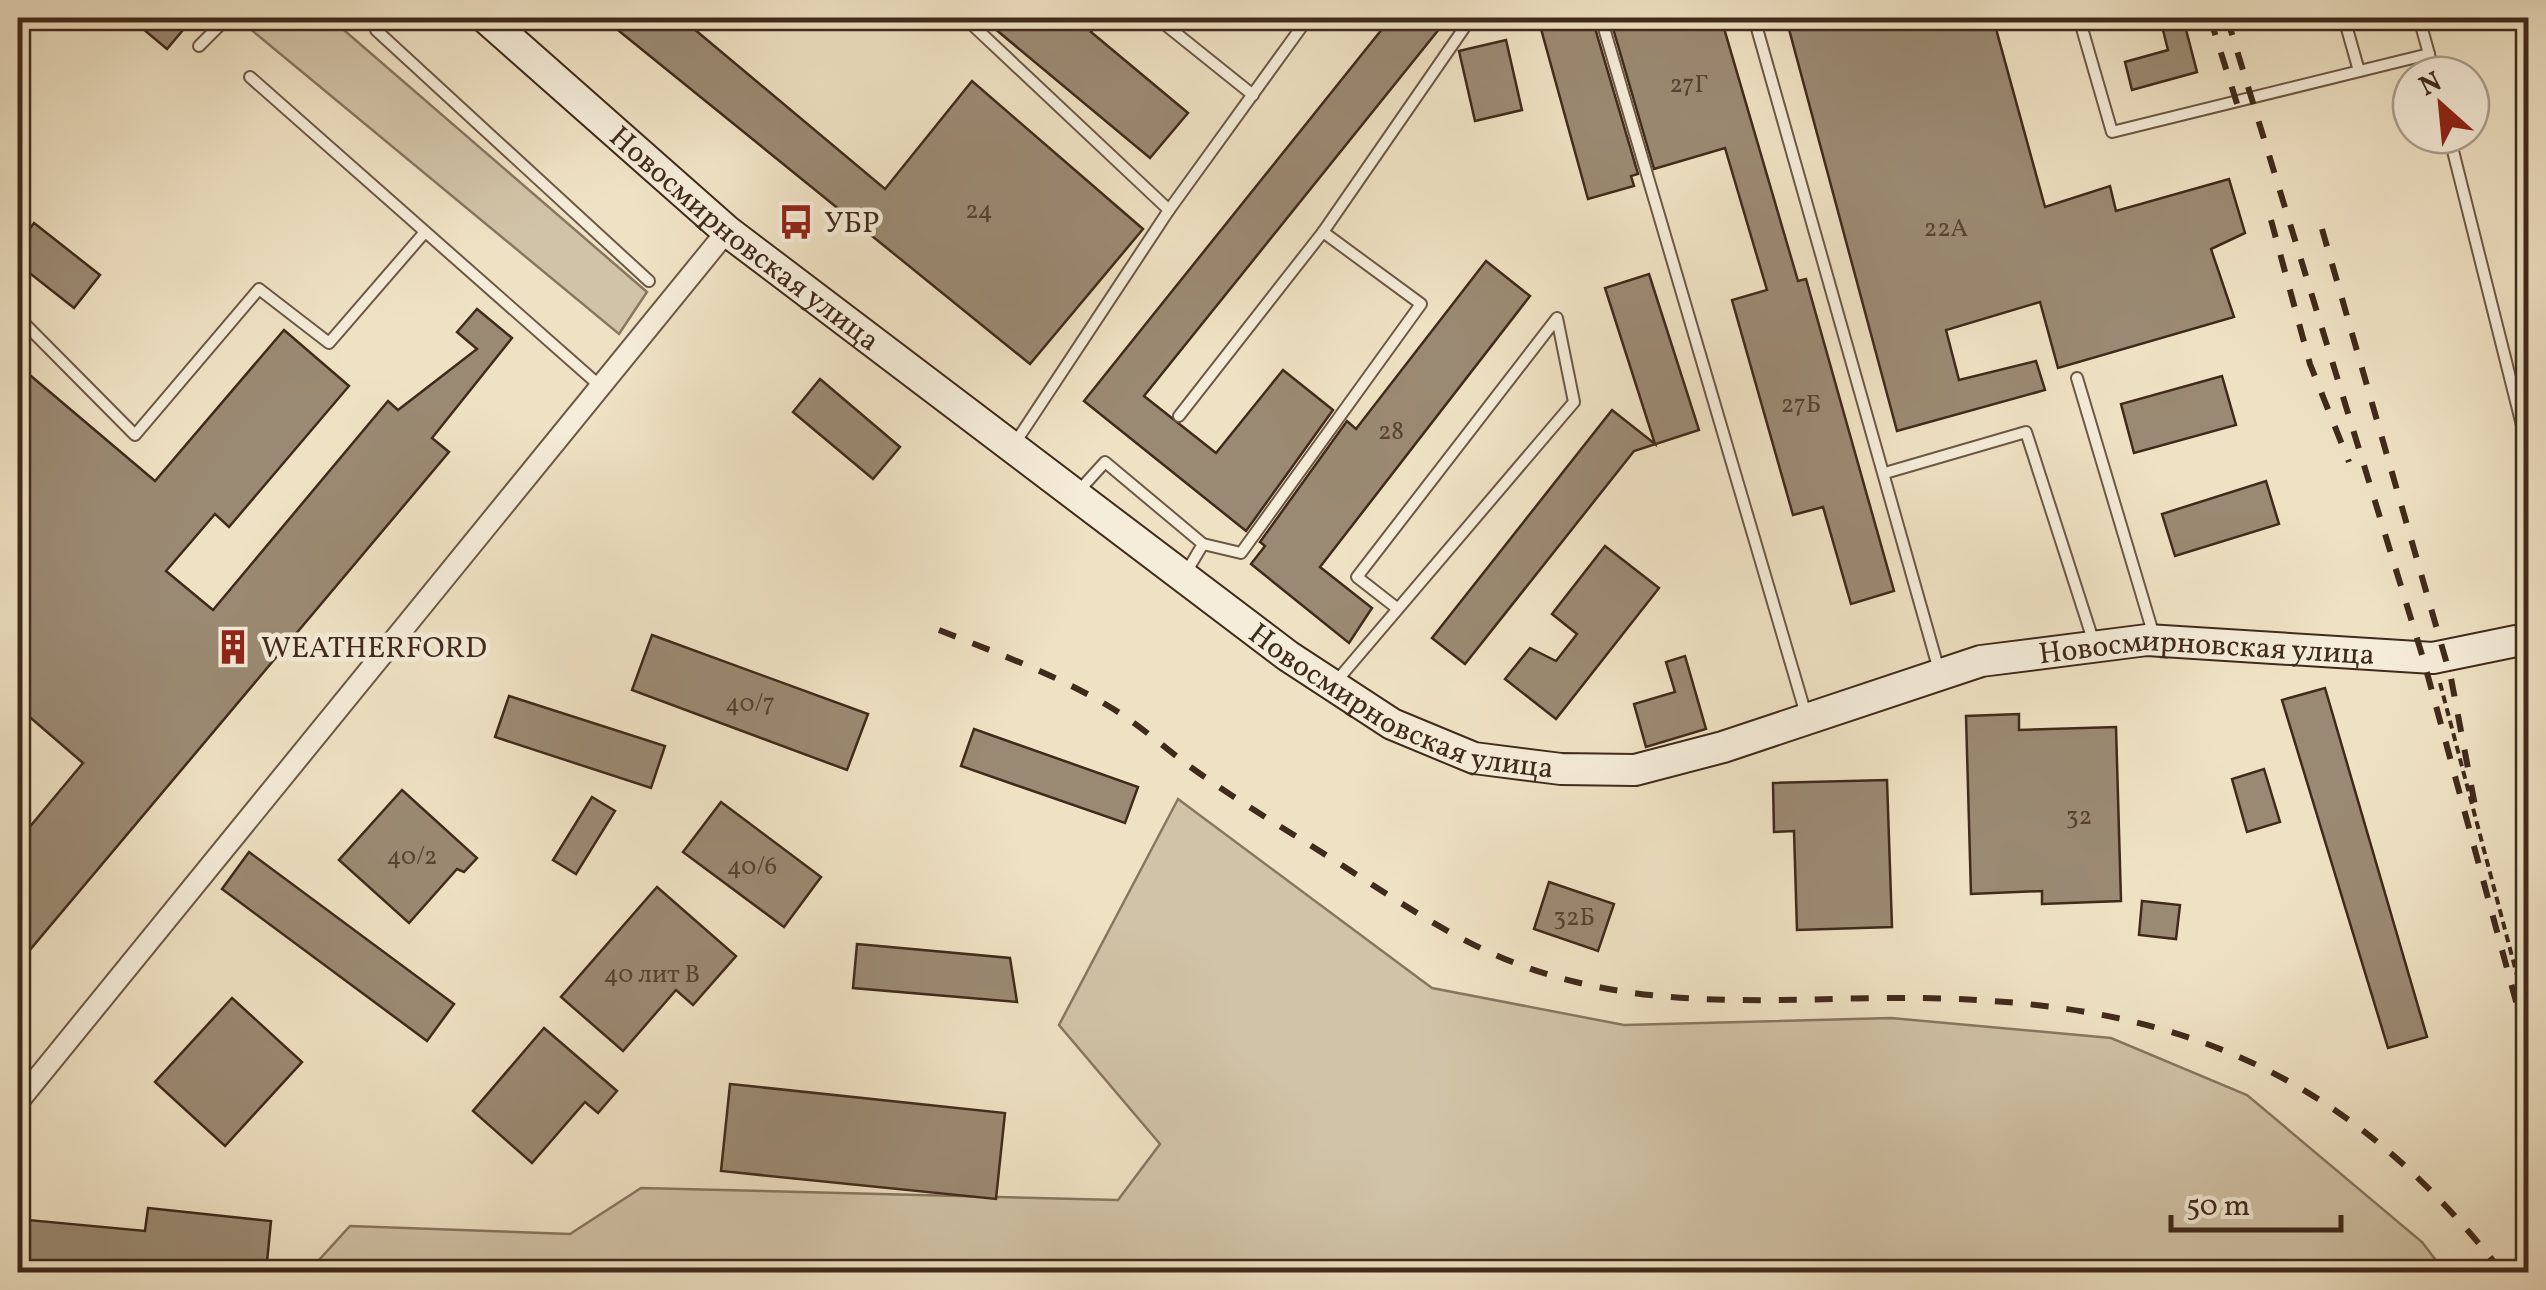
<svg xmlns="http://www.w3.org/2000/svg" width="2546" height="1290" font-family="Vollkorn,serif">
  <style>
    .green { fill: #d1c3a7; stroke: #887661; stroke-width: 2.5 }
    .building { fill: #9b8a73; stroke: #402a1b; stroke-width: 2.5 }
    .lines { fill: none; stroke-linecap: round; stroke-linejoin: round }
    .lane-casing { stroke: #6c5845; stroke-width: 14 }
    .street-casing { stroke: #6c5845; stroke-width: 24 }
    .secondary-casing { stroke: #402a1b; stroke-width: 34 }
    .path { stroke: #402a1b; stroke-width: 4; stroke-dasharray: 8 5; stroke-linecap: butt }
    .lane { stroke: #f5ecd9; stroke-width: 10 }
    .street { stroke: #f5ecd9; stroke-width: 20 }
    .secondary { stroke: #f5ecd9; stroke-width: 30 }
    .rail { stroke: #402a1b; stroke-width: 6; stroke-dasharray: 18 18; stroke-linecap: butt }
    .labels { text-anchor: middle; stroke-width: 9; stroke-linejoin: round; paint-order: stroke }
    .number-label { font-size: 25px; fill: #574231 }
    .poi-label { font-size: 30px; fill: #402a1b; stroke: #f5ecd9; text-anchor: start }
    .street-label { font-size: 30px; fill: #402a1b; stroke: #f5ecd9 }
  </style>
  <rect width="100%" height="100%" fill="#efe2c4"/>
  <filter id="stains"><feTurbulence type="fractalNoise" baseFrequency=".002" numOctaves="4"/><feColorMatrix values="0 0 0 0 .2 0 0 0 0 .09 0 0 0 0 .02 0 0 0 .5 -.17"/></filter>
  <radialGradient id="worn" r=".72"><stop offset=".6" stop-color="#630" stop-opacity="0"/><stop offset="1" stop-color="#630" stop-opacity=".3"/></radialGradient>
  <!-- green -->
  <g class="green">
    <polygon points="237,18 330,18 647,292 619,334"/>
    <polygon points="1178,799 1432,988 1624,1025 1891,1018 2111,1038 2247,1095 2422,1242 2445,1272 308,1272 350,1226 570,1234 641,1188 1118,1200 1160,1144 1059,1025"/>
  </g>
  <!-- building -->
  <g class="building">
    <polygon points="130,18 193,18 167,49"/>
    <polygon points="603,18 681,18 885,189 972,81 1143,229 1030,364"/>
    <polygon points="982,18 1102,18 1091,32 1188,113 1150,158"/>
    <polygon points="1391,18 1448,18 1144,396 1216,453 1283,370 1333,410 1246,531 1084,401"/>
    <polygon points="1538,18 1592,18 1638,174 1631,176 1634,186 1588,199"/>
    <polygon points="1610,18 1721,18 1798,281 1806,279 1894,591 1851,604 1823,507 1793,515 1732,300 1767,290 1725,148 1654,169"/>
    <polygon points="1786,18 1993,18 2045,207 2110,186 2116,211 2229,179 2245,233 2211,249 2234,317 2058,368 2040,302 1946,330 1959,380 2036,361 2045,390 1897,431"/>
    <polygon points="2160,18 2183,18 2197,72 2132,90 2125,62 2168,50"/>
    <polygon points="1506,40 1522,110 1475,121 1459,51"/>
    <polygon points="34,223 100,275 74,308 18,264 18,244"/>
    <polygon points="1486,261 1530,296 1320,567 1372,608 1349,643 1251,564 1265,546 1260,542 1347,421 1356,429"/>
    <polygon points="1649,274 1699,430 1634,451 1465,664 1432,638 1612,410 1655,444 1605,288"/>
    <polygon points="477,309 512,338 432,438 449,452 18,964 18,841 83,763 18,707 18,365 155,481 284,330 349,386 229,527 215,514 166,571 213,610 388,401 398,410 477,349 457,332"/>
    <polygon points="2222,376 2236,425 2134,453 2121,404"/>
    <polygon points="820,379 900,447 873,479 793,412"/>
    <polygon points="2266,481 2279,524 2175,556 2162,514"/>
    <polygon points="1605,546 1659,588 1556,719 1505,679 1530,648 1556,661 1577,634 1552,614"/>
    <polygon points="652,635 868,714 847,770 632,690"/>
    <polygon points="1685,656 1706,729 1646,747 1634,704 1675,692 1666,662"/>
    <polygon points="2325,688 2427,1037 2388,1048 2282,700"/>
    <polygon points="509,696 665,746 651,788 495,737"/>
    <polygon points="2019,714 2019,730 2116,727 2121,901 2042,904 2042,891 1971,894 1966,716"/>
    <polygon points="974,729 1138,787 1125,823 961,766"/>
    <polygon points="2264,769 2280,822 2247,832 2232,779"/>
    <polygon points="1887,780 1892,927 1797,930 1794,831 1774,832 1773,783"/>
    <polygon points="402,790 477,858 464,872 457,869 409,923 339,860"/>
    <polygon points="592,797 615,811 576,874 553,860"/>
    <polygon points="721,802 821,877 784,927 683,852"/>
    <polygon points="249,852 454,1004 427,1041 222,889"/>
    <polygon points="1549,882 1614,904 1598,951 1534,929"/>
    <polygon points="657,887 736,956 693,1005 676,990 623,1051 561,997"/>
    <polygon points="2142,901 2180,905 2176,939 2139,935"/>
    <polygon points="857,944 1010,958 1017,1002 853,988"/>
    <polygon points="232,998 302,1062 225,1146 155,1082"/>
    <polygon points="544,1028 617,1091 598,1113 585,1102 532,1163 473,1111"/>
    <polygon points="730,1084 1005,1113 996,1199 721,1171"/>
    <polygon points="148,1208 271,1221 266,1272 18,1272 18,1219 145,1231"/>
  </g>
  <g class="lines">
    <defs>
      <g id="lane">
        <polyline points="377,18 376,30 649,281"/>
        <polyline points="965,18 1169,210 1013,446"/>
        <polyline points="1157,18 1253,95"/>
        <polyline points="1601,18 1807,718"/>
        <polyline points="1754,18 1940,674"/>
        <polyline points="2079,18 2112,132 2429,54 2434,75"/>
        <polyline points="2344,18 2359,71"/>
        <polyline points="2419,18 2429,54"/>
        <polyline points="199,46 227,18"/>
        <polyline points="250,77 600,386"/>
        <polyline points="2449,135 2528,449"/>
        <polyline points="1169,210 1308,18"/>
        <polyline points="18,317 135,435 259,289 329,343 425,232"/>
        <polyline points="2077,378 2154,636"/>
        <polyline points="1179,416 1323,232 1471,18"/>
        <polyline points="1885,473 2026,432 2094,643"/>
        <polyline points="1076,494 1105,462 1203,544 1184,576"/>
        <polyline points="1203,544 1241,553 1421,304 1323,232"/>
        <polyline points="1334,684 1574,402 1557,318 1357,577 1398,609"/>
      </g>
      <polyline id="street" points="18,1102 727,231"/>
      <g id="secondary">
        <path id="s1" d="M486,18L727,231L1288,656L1392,724L1474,758L1561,769L1635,770L1723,747L1981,661L2147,640L2433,658L2516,641"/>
      </g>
    </defs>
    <!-- lane casing -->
    <use href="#lane" class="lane-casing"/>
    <!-- street casing -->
    <use href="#street" class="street-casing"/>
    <!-- secondary casing -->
    <use href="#secondary" class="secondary-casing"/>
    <!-- path -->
    <polyline class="path" points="2440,683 2528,1017"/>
    <!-- lane -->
    <use href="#lane" class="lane"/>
    <!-- street -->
    <use href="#street" class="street"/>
    <!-- secondary -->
    <use href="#secondary" class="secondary"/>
    <!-- rail -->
    <g class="rail">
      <polyline points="2210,18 2239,110"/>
      <polyline points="2227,18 2423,658 2528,1046"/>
      <polyline points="2271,220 2310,364 2349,462"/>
      <polyline points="2322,229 2451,678 2476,811"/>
      <path d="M939,630C999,654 1060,676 1115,710C1142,727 1166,749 1192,768C1239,802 1290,832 1340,864C1398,901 1457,942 1523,966C1640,1009 1758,1000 1879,998C2149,995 2332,1054 2502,1272"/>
    </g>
  </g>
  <!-- icons -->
  <defs>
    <symbol id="bus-bare" viewBox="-9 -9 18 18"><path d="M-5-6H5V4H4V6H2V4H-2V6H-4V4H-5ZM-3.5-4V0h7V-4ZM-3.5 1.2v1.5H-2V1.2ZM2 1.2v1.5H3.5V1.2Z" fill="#8f2418" stroke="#f5ecd9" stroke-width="2.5" paint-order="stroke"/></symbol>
    <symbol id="building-bare" viewBox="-9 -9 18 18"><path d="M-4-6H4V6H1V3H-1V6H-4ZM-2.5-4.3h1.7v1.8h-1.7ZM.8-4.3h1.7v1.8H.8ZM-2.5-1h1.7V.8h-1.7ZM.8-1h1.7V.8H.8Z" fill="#8f2418" stroke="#f5ecd9" stroke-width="2.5" paint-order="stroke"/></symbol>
  </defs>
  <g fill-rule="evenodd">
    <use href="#bus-bare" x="771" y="197" width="50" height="50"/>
    <use href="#building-bare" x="208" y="622" width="50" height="50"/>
  </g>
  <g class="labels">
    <!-- number labels -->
    <g class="number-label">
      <text x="1689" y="92">27Г</text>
      <text x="979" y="218">24</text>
      <text x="1946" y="236">22А</text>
      <text x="1801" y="412">27Б</text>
      <text x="1391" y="439">28</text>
      <text x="750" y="711">40/7</text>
      <text x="2079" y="824">32</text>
      <text x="412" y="864">40/2</text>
      <text x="752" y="874">40/6</text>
      <text x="1574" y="925">32Б</text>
      <text x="652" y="982">40 лит В</text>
    </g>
    <!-- poi labels -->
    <g class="poi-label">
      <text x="824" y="232">УБР</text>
      <text x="261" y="657">WEATHERFORD</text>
    </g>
    <!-- street labels -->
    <g class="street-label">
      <text dy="10" stroke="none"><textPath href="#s1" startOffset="340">Новосмирновская улица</textPath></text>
      <text dy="10" stroke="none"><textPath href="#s1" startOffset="1990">Новосмирновская улица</textPath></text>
      <text dy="10" stroke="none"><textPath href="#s1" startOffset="1150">Новосмирновская улица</textPath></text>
    </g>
  </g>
  <!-- margin -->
  <rect width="2546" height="1290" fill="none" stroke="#efe2c4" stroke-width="60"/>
  <rect x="20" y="20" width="2506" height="1250" fill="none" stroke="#402a1b" stroke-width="5"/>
  <rect x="30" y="30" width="2486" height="1230" fill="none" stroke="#402a1b" stroke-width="2.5"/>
  <!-- north arrow -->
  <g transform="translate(2441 105) rotate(333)"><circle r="48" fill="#f5ecd9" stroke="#ad9e8d" stroke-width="2.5"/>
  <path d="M0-8L18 38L0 25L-18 38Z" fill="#8f2418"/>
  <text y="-15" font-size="28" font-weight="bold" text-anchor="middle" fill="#402a1b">N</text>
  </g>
  <!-- scale -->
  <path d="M2171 1215v15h170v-15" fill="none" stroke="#402a1b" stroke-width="5"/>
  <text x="2186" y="1215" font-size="30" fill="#402a1b" stroke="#f5ecd9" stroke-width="8" paint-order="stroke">50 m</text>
  <rect width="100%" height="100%" filter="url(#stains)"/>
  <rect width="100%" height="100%" fill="url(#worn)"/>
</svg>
